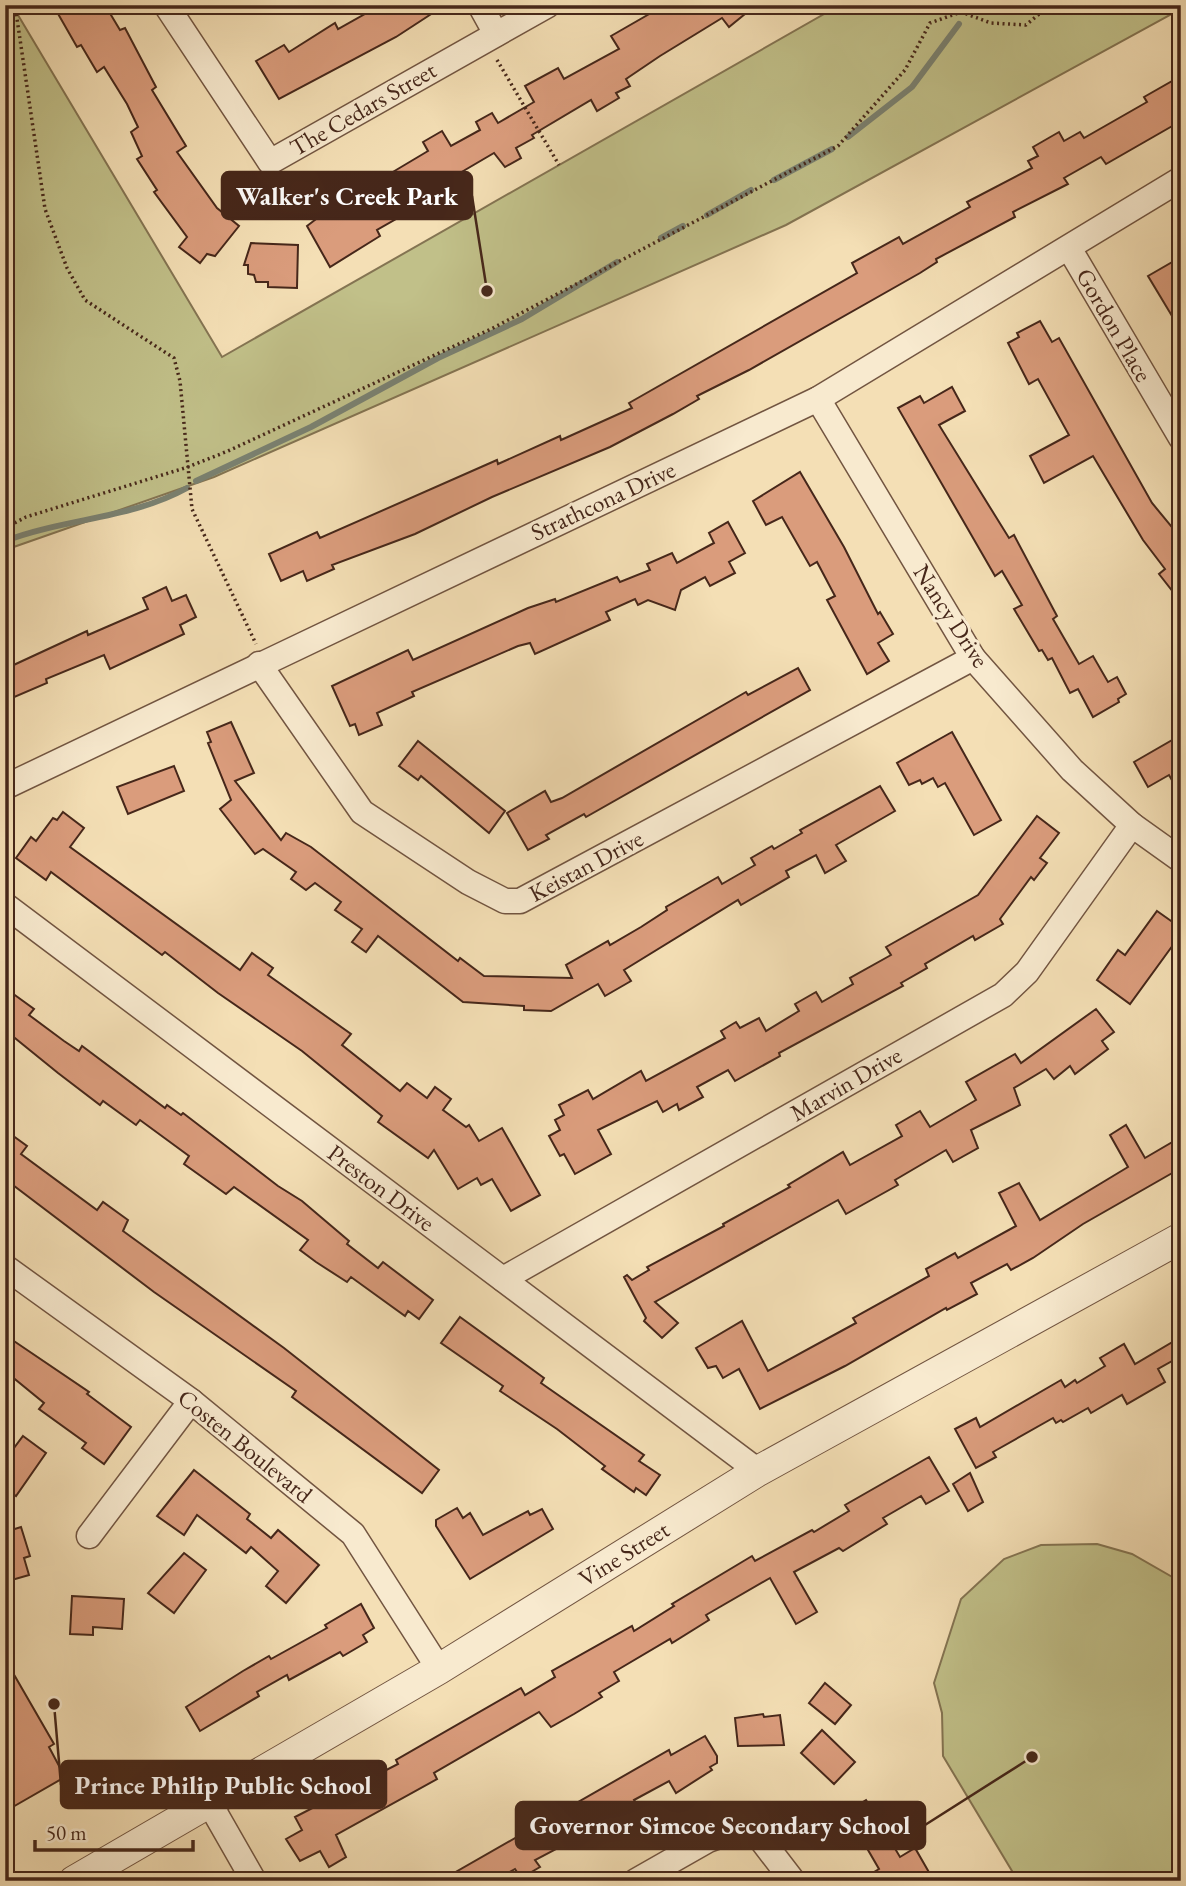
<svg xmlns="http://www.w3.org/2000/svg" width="1186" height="1886" font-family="'EB Garamond',serif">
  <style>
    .green { fill: #c1c089; stroke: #847452; stroke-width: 2 }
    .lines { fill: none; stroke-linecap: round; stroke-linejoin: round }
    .stream { stroke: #7a8171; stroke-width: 6 }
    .building { fill: #da9c7c; stroke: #46271a; stroke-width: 2 }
    .minor-casing { stroke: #725541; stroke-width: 27 }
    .tertiary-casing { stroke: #725541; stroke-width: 32 }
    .path { stroke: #46271a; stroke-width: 3.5; stroke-dasharray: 2 3.5; stroke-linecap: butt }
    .minor { stroke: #f8eacf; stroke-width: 24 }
    .tertiary { stroke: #f8eacf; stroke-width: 30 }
    .labels { text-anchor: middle; stroke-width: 6; stroke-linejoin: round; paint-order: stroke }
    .street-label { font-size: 24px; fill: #46271a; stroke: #f8eacf }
    .leader { fill: none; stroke: #46271a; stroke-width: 2.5 }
    .callout-dot { fill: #46271a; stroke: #f8eacf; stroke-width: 2.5 }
    .callout { fill: #46271a; stroke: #46271a; stroke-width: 2.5 }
    .callout-label { font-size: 26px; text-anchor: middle; font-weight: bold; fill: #fff }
  </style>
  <rect width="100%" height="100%" fill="#f4dfb5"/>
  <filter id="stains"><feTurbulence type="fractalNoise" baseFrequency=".00286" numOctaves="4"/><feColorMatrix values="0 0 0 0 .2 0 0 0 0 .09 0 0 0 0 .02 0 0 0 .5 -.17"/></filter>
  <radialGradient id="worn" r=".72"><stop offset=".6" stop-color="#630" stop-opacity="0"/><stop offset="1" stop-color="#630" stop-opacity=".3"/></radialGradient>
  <!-- green -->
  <g class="green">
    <polygon points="5,5 12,5 222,357 840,5 1181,5 1181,9 786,225 214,477 5,550"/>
    <polygon points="1097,1544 1132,1554 1181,1582 1181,1881 1018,1881 943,1756 942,1713 934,1683 961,1599 1004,1559 1041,1545"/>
  </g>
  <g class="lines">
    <!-- stream -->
    <g class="stream">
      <polyline points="971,6 972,5"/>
      <polyline points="848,137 912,87 959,24"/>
      <polyline points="774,180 832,149"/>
      <polyline points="707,215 751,190"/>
      <polyline points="661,238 683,226"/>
      <polyline points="196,481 311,427 438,358 522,319 617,262"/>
      <path d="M5,541C65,518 131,519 187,488"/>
    </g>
  </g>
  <!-- building -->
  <g class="building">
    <polygon points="53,5 105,5 120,30 125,28 156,87 152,90 186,146 177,152 217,208 239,226 215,256 207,254 200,263 179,247 187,237 154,192 157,190 137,159 142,156 131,132 138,127 127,104 104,67 97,72 81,45 77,47"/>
    <polygon points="381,5 445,5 396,37 279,99 256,61 284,45 289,52 335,23 338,29"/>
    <polygon points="665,5 756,5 729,27 722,18 660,56 626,79 630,86 616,93 619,98 597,111 591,100 532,135 534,138 516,148 521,158 505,167 494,153 436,187 440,194 377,230 380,236 330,267 307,226 324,213 428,151 423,142 442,131 451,146 480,130 476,122 492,113 498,123 534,102 525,86 558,68 564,79 619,49 611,36"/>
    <polygon points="1181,76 1181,121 1106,164 1101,157 1064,178 1068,184 1013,212 1015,217 936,259 937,262 920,273 749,370 697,396 699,399 673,414 610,447 492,497 415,534 332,565 334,569 307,581 303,571 281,581 269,554 317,532 320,538 497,460 498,464 560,436 561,440 632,408 629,403 857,273 852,263 899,237 903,244 970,207 967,202 1032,168 1028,161 1038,156 1033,147 1059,132 1064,141 1080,132 1084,138 1147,102 1144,97"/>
    <polygon points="251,243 298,245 297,288 268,287 268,282 256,282 254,275 248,274 248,265 244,265"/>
    <polygon points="1181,257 1181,331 1148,276"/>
    <polygon points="1040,321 1052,342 1059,338 1152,503 1181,538 1181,602 1159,574 1165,569 1143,540 1093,456 1044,483 1030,456 1069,435 1038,379 1029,384 1008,343 1019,337 1017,333"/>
    <polygon points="952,387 965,411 939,425 1009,538 1014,535 1057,616 1053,619 1079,664 1093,656 1108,682 1117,677 1126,694 1118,699 1119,702 1093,717 1078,689 1070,693 1052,658 1048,660 1042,650 1039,651 1014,609 1022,605 1002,571 995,576 898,408 920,396 924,403"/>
    <polygon points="800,472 844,547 878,614 880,612 893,634 878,643 889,661 867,674 827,600 835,596 817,562 810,566 782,517 766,525 753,501"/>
    <polygon points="728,522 745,553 729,562 735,573 710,586 705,577 681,590 675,610 648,600 638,605 635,599 606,612 610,620 535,654 530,643 518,646 412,692 414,696 377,713 382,725 359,735 355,724 350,726 332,686 408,650 413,660 528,608 555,599 556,602 617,577 620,582 650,570 647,564 672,553 677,563 714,543 709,533"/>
    <polygon points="166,587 172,601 186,595 196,617 180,625 184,634 110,669 104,655 46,679 47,683 5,701 5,669 87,631 88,635 148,609 143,598"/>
    <polygon points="798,668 810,690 586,817 584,814 546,835 549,839 528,850 507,813 545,791 551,802 562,798 746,692 748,695"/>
    <polygon points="231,722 254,773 235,781 281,840 286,833 311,847 458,961 460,958 484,976 572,978 566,965 608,941 610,945 641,927 667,910 666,907 718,877 722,884 755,865 751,858 772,846 774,849 802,833 800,830 880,786 895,811 836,845 846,861 825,873 816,855 786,871 789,877 741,905 738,900 624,970 631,981 605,996 598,984 551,1011 524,1010 524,1006 463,1002 378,936 366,952 352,942 362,929 335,910 341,902 315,883 306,890 291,879 296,872 263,849 255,854 220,809 231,800 208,743 211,742 207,732"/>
    <polygon points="952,732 1001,820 974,835 945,783 938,787 933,778 922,784 920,780 909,785 897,763"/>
    <polygon points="1181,735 1181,796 1169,775 1148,787 1134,762"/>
    <polygon points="418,741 505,811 489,833 421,776 418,780 399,766"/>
    <polygon points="174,766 184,791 128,814 117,787"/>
    <polygon points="63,812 84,828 70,847 240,970 252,953 273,968 268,975 351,1034 342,1045 400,1091 407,1083 427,1098 435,1087 451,1099 443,1110 466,1127 469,1125 479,1141 502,1128 540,1195 511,1211 492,1179 481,1185 477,1178 458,1189 434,1150 428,1158 378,1122 382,1116 302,1051 218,993 165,952 162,955 51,872 46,880 16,858 31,837 36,841 53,818 57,820"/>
    <polygon points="1037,816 1059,833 1040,858 1047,863 1034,880 1031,877 1000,919 1003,924 975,940 973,936 925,964 927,968 901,983 903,986 779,1053 780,1056 735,1081 728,1070 697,1087 703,1097 679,1110 677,1104 663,1112 657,1101 598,1130 611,1154 575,1174 564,1154 560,1156 549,1136 560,1130 555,1120 564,1115 559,1105 588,1090 593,1099 641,1071 646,1081 725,1038 721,1031 736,1022 740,1028 759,1018 766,1031 799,1011 795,1004 816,992 822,1002 853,984 850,978 891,955 886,947 978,895"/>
    <polygon points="1157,911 1181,928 1181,934 1130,1004 1097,980 1118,950 1125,955"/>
    <polygon points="12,993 34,1009 29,1015 64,1041 79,1051 82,1046 165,1108 167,1105 181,1115 183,1113 278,1186 302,1201 349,1241 347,1244 378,1268 383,1262 433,1300 419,1319 408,1311 405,1316 351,1277 347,1282 316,1262 300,1250 308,1240 234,1187 226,1194 184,1164 189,1156 140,1120 136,1125 103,1101 100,1105 58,1073 5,1030 5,1002"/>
    <polygon points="1096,1009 1114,1032 1102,1041 1108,1049 1075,1074 1070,1066 1054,1079 1046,1069 1014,1088 1020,1105 971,1130 978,1148 953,1162 946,1150 895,1180 898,1185 846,1214 838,1200 655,1302 678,1323 662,1338 644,1321 646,1318 624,1277 627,1275 632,1280 649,1270 647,1267 724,1226 723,1224 790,1187 788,1185 843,1152 850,1165 902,1136 896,1125 920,1111 930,1127 976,1100 966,1082 1015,1054 1021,1063"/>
    <polygon points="1126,1125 1145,1158 1181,1137 1181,1168 1083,1224 1033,1258 1011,1270 1007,1264 971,1283 977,1294 947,1310 946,1308 845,1366 760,1409 739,1369 723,1378 716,1366 708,1368 696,1348 742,1321 768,1371 856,1323 853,1318 929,1276 926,1269 955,1253 958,1258 1016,1226 999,1193 1019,1183 1040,1220 1128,1167 1110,1135"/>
    <polygon points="5,1130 27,1146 21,1154 97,1210 103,1202 128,1220 123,1231 284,1348 439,1470 422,1493 292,1397 296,1391 154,1292 5,1179"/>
    <polygon points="460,1317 544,1378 541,1383 644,1455 639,1461 660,1475 646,1495 636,1488 634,1492 602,1469 605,1466 557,1429 500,1391 503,1386 441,1343"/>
    <polygon points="5,1335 89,1392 87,1394 131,1427 104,1464 82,1448 86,1443 39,1409 44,1403 5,1371"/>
    <polygon points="1181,1337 1181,1356 1158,1369 1165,1382 1127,1404 1122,1395 1091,1413 1088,1408 1063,1422 1061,1420 1056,1423 1053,1418 993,1452 996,1457 976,1468 955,1429 976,1418 980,1427 1061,1380 1065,1387 1075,1380 1077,1383 1105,1366 1100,1358 1124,1344 1135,1364"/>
    <polygon points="23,1436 46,1453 16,1496 5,1488 5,1460"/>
    <polygon points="929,1457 949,1491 926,1504 921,1496 883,1518 887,1524 843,1551 839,1548 794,1572 817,1612 796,1624 770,1578 706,1615 709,1620 672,1643 670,1639 614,1672 619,1681 599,1693 602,1697 574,1714 551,1727 539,1712 434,1773 437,1779 336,1835 346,1857 329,1867 320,1851 300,1861 286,1839 302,1830 295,1817 398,1764 396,1760 521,1688 525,1695 555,1677 552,1671 632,1626 634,1631 674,1606 672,1604 752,1556 755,1561 812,1530 814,1532 849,1511 845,1505"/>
    <polygon points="194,1470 250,1514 247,1519 271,1538 278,1530 319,1565 286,1603 266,1586 278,1571 251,1547 246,1553 197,1515 184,1535 157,1516"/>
    <polygon points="970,1473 983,1502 968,1511 953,1484"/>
    <polygon points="457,1508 463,1518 470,1513 483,1535 528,1511 530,1515 542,1509 553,1529 470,1579 436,1526 436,1520"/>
    <polygon points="21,1527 30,1556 24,1558 29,1575 5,1582 5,1532"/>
    <polygon points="184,1553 206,1570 174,1613 148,1593"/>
    <polygon points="72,1596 124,1599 122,1629 93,1627 93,1635 70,1634"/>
    <polygon points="361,1604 374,1628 363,1635 367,1642 343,1656 340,1652 289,1680 287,1675 257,1692 259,1696 200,1731 186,1707 243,1671 269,1656 271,1659 327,1628 325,1625"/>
    <polygon points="5,1659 54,1744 49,1747 65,1777 11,1808 5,1798"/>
    <polygon points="825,1683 851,1705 835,1724 809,1703"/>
    <polygon points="763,1714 764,1717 780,1715 784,1745 738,1746 735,1718"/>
    <polygon points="822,1730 855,1762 834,1784 801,1753"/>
    <polygon points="705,1736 717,1756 717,1763 710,1767 712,1770 676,1793 669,1781 634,1800 640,1810 595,1835 592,1830 535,1860 540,1867 521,1878 515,1869 494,1881 440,1881 669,1750 671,1755"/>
    <polygon points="866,1800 900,1857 915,1848 934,1881 859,1881 879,1869 846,1812"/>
  </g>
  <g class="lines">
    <defs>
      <g id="minor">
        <polyline points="166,5 270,162 548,5"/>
        <polyline points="480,5 496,34"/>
        <polyline points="1069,248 1181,438"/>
        <polyline points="818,399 973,658 1072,770 1132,825 1181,860"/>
        <polyline points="259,664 362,812 468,882 505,901 520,901 973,658"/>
        <polyline points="5,787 818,399 1181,179"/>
        <polyline points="5,905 758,1471"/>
        <polyline points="5,1267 191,1401 353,1534 439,1669"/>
        <polyline points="503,1279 1003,995 1027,972 1132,825"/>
        <polyline points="89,1536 191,1401"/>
        <polyline points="210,1804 254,1881"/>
        <polyline points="636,1881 708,1840 736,1830 760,1838 793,1881"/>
      </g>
      <polyline id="tertiary" points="74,1881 439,1669 758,1471 1181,1238"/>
    </defs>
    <!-- minor casing -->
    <use href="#minor" class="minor-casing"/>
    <!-- tertiary casing -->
    <use href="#tertiary" class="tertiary-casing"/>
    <!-- path -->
    <g class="path">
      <polyline points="11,5 16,12 45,209 67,268 85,300 174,358 180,381 192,509 256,644"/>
      <polyline points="497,60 559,165"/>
      <polyline points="5,528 26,517 188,467 228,451 491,329 838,146 905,70 930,23 961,12 991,23 1026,25 1050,5"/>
    </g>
    <!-- minor -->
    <use href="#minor" class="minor"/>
    <!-- tertiary -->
    <use href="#tertiary" class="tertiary"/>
  </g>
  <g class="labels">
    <!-- street labels -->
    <g class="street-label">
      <text transform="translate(363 109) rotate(-30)" y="8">The Cedars Street</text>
      <text transform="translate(1114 325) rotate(60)" y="8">Gordon Place</text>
      <text transform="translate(603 501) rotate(-25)" y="8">Strathcona Drive</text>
      <text transform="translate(951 616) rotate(57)" y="8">Nancy Drive</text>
      <text transform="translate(586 866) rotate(-28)" y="8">Keistan Drive</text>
      <text transform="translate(846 1084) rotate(-30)" y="8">Marvin Drive</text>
      <text transform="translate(381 1188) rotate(37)" y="8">Preston Drive</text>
      <text transform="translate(245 1446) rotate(39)" y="8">Costen Boulevard</text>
      <text transform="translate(624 1554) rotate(-32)" y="8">Vine Street</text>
    </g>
  </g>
  <!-- callouts -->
  <path class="leader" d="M487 291L472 196M54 1704L61 1785M1032 1757L925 1825"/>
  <g class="callout-dot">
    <circle cx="487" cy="291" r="7"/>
    <circle cx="54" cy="1704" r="7"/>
    <circle cx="1032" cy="1757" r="7"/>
  </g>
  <g class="callout">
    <rect x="222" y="172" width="250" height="47" rx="7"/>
    <rect x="61" y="1761" width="325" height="47" rx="7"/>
    <rect x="516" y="1802" width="409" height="47" rx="7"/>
  </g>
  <g class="callout-label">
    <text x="347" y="205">Walker's Creek Park</text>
    <text x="223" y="1794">Prince Philip Public School</text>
    <text x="720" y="1834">Governor Simcoe Secondary School</text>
  </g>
  <!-- margin -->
  <rect width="1186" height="1886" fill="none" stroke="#f4dfb5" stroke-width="28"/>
  <rect x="7" y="7" width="1172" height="1872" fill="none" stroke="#46271a" stroke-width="3.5"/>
  <rect x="14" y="14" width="1158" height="1858" fill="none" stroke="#46271a" stroke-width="2"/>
  <!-- scale -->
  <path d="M35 1840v10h158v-10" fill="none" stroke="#46271a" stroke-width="3.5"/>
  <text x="46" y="1840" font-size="21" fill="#46271a" stroke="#f8eacf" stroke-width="5" paint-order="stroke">50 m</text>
  <rect width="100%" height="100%" filter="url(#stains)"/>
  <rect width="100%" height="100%" fill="url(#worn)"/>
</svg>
